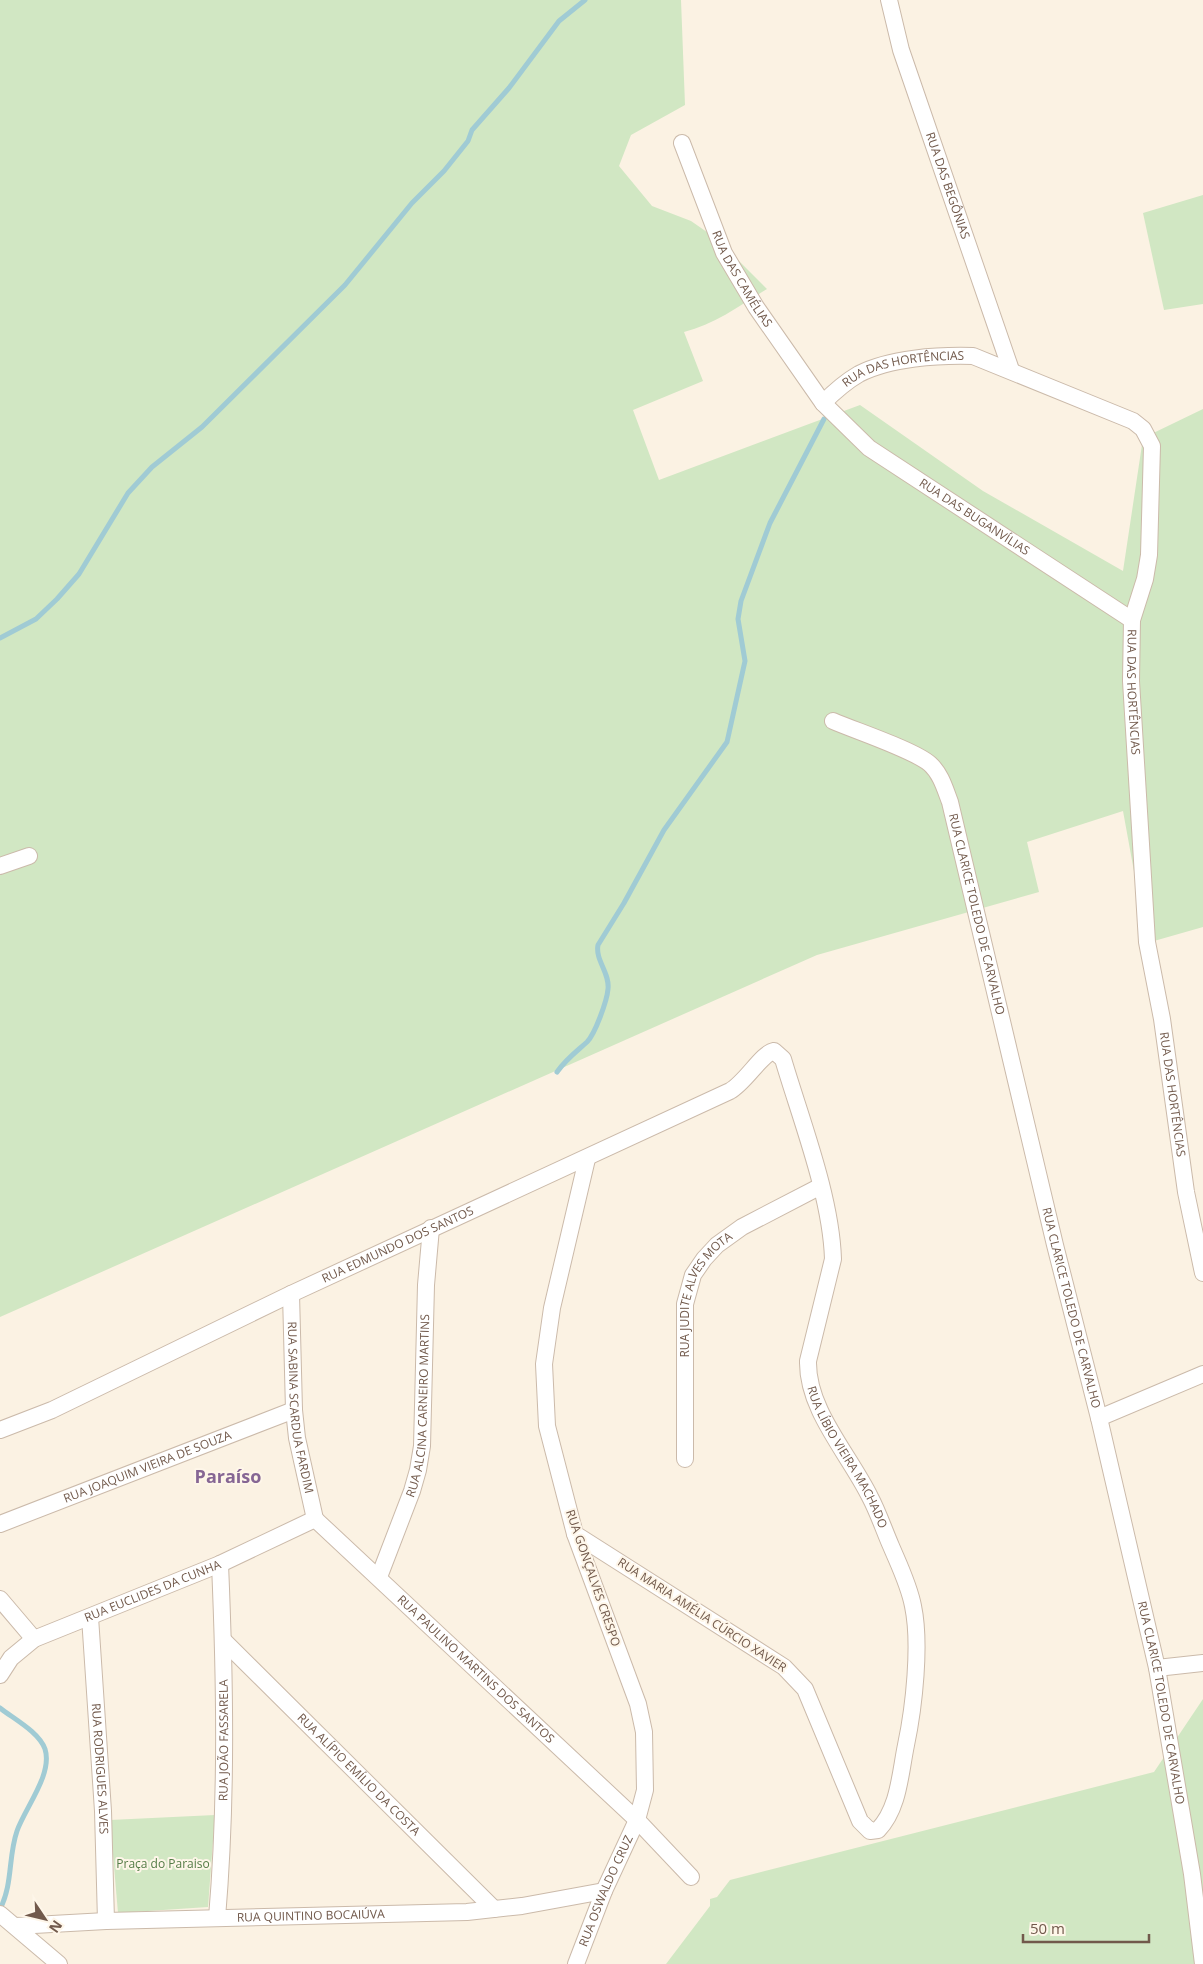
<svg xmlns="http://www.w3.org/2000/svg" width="1203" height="1964" font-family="'Open Sans',sans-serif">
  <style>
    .green { fill: #d1e7c3 }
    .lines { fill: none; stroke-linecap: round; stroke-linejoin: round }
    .stream { stroke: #a0cbd4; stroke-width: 5 }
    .minor-casing { stroke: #cbbaaa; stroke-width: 18 }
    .minor { stroke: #fff; stroke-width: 16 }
    .labels { text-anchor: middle; stroke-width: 4; stroke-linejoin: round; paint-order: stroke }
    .street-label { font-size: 12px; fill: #71594b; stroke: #fef6e9 }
    .park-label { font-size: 12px; fill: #547c46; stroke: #fef6e9 }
    .district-label { font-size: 18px; font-weight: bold; fill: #866694; stroke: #fef6e9 }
  </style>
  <rect width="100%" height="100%" fill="#fbf2e3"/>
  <!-- green -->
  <g class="green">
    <path d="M0,0H681L685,105L631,135L619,166L652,206L691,221L717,239L767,289C741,305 714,325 684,332L703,381L633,410L659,480L860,405L983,491L1123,571L1143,438L1203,409V927L1147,943L1123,811L1027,842L1039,892L817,955L0,1317Z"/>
    <polygon points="1203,195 1203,304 1164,310 1143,213"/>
    <polygon points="1203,1699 1203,1964 666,1964 710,1906 710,1899 717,1897 730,1880 1154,1772"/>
    <polygon points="215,1815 208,1907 118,1913 110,1820"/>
  </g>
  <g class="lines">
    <!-- stream -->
    <g class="stream">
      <polyline points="0,638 36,619 57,599 79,574 128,493 152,467 202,427 345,285 412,203 444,171 468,141 472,130 509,88 559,21 585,0"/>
      <path d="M557,1072C566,1059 576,1052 587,1042C595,1034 607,1001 608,989C610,973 595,960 598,945L624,903L664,830L727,742L745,661L738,619L741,601L770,523L824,419"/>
      <path d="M0,1708C14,1719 39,1732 45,1749C53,1774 25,1808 17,1831C8,1857 13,1884 0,1909"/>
    </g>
    <defs>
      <g id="minor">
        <path id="s1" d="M889,0L901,50L1011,370"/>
        <path id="s2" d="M682,143L724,253L756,307L823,403L869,448L1132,620"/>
        <path id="s3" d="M823,403C834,392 845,382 859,374C890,358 938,355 973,356L1133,421L1143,429L1152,446L1149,555L1145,579L1132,620L1131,681L1147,942L1162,1019L1186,1192L1203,1273"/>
        <path id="s4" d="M833,721C856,731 914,750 930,764C941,774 945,789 950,802L1055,1245L1099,1418L1157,1668L1192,1874L1203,1964"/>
        <polyline points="0,866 29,856"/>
        <path id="s5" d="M291,1294L294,1410L297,1438L315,1519"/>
        <polyline points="1099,1418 1203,1374"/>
        <path id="s6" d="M0,1430L52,1410L291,1294L730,1091C746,1082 762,1053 774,1051L783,1059C801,1120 831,1196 833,1259L808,1361C807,1410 849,1454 870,1497C878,1512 884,1530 891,1546C899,1565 909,1585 913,1606C921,1644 914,1707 906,1745C900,1774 899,1808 878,1830L870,1831L860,1821L805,1689L784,1667L575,1534"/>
        <path id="s7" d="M685,1459V1304L693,1275L704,1259L717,1245L742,1227L821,1186"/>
        <path id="s8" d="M315,1519L637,1820L691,1877"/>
        <path id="s9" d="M0,1524L294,1410"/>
        <path id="s10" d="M379,1577L412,1491L418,1470L422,1446L426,1285L431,1228"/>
        <polyline points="0,1599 34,1639"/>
        <path id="s11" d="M90,1617L103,1811L106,1921"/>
        <path id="s12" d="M223,1640L494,1909"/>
        <polyline points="1157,1668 1203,1663"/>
        <path id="s13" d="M0,1675L11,1658L34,1639L220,1564L315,1519"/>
        <polyline points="0,1914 59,1964"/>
        <path id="s14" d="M217,1918C227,1800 225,1682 220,1564"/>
        <path id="s15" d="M16,1926L106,1921L467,1912L522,1906L604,1891"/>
        <path id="s16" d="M576,1964L604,1891L637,1820L645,1790L644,1732L638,1704L575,1534L547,1426L544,1364L552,1308L587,1159"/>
      </g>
    </defs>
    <!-- minor casing -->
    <use href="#minor" class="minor-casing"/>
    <!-- minor -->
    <use href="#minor" class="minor"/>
  </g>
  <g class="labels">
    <!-- street labels -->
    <g class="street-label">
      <text dy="4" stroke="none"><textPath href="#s1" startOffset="195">RUA DAS BEGÔNIAS</textPath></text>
      <text dy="4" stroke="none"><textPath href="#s2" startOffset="149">RUA DAS CAMÉLIAS</textPath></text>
      <text dy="4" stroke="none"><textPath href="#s3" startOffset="91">RUA DAS HORTÊNCIAS</textPath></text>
      <text dy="4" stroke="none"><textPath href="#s2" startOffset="488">RUA DAS BUGANVÍLIAS</textPath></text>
      <text dy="4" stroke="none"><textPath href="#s3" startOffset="616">RUA DAS HORTÊNCIAS</textPath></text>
      <text dy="4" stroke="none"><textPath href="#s4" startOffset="265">RUA CLARICE TOLEDO DE CARVALHO</textPath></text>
      <text dy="4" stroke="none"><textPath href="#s3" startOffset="1021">RUA DAS HORTÊNCIAS</textPath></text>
      <text dy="4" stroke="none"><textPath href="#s6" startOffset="439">RUA EDMUNDO DOS SANTOS</textPath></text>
      <text dy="4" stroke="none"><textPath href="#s7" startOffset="171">RUA JUDITE ALVES MOTA</textPath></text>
      <text dy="4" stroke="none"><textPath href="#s4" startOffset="670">RUA CLARICE TOLEDO DE CARVALHO</textPath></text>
      <text dy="4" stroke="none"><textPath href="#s10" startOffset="178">RUA ALCINA CARNEIRO MARTINS</textPath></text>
      <text dy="4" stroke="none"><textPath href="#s5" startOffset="114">RUA SABINA SCARDUA FARDIM</textPath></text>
      <text dy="4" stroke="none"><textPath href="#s6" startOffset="1294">RUA LÍBIO VIEIRA MACHADO</textPath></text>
      <text dy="4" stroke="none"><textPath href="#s9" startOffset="158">RUA JOAQUIM VIEIRA DE SOUZA</textPath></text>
      <text transform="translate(593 1578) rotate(71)" y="4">RUA GONÇALVES CRESPO</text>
      <text dy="4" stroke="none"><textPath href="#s13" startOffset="178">RUA EUCLIDES DA CUNHA</textPath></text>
      <text transform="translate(702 1615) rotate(33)" y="4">RUA MARIA AMÉLIA CÚRCIO XAVIER</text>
      <text dy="4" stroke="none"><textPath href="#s8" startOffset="220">RUA PAULINO MARTINS DOS SANTOS</textPath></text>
      <text dy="4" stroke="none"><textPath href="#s4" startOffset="1075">RUA CLARICE TOLEDO DE CARVALHO</textPath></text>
      <text dy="4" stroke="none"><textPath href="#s14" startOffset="178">RUA JOÃO FASSARELA</textPath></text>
      <text dy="4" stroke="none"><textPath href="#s11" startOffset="152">RUA RODRIGUES ALVES</textPath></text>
      <text dy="4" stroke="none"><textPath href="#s12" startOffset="191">RUA ALÍPIO EMÍLIO DA COSTA</textPath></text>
      <text dy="4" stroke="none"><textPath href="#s16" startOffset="79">RUA OSWALDO CRUZ</textPath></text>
      <text dy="4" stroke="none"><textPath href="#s15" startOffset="295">RUA QUINTINO BOCAIÚVA</textPath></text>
    </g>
    <!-- park labels -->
    <g class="park-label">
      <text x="163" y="1868">Praça do Paraiso</text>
    </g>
    <!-- district labels -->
    <g class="district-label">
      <text x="228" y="1483">Paraíso</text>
    </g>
  </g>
  <!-- north arrow -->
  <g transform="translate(45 1919) rotate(125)" stroke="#fef6e9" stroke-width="4" paint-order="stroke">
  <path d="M0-4L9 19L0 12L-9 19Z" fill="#71594b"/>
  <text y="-8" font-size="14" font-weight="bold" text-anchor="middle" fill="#71594b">N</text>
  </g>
  <!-- scale -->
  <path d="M1023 1934v8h126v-8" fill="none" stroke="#71594b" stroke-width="2.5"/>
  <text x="1030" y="1934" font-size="15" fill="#71594b" stroke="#fef6e9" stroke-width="4" paint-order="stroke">50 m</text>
</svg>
